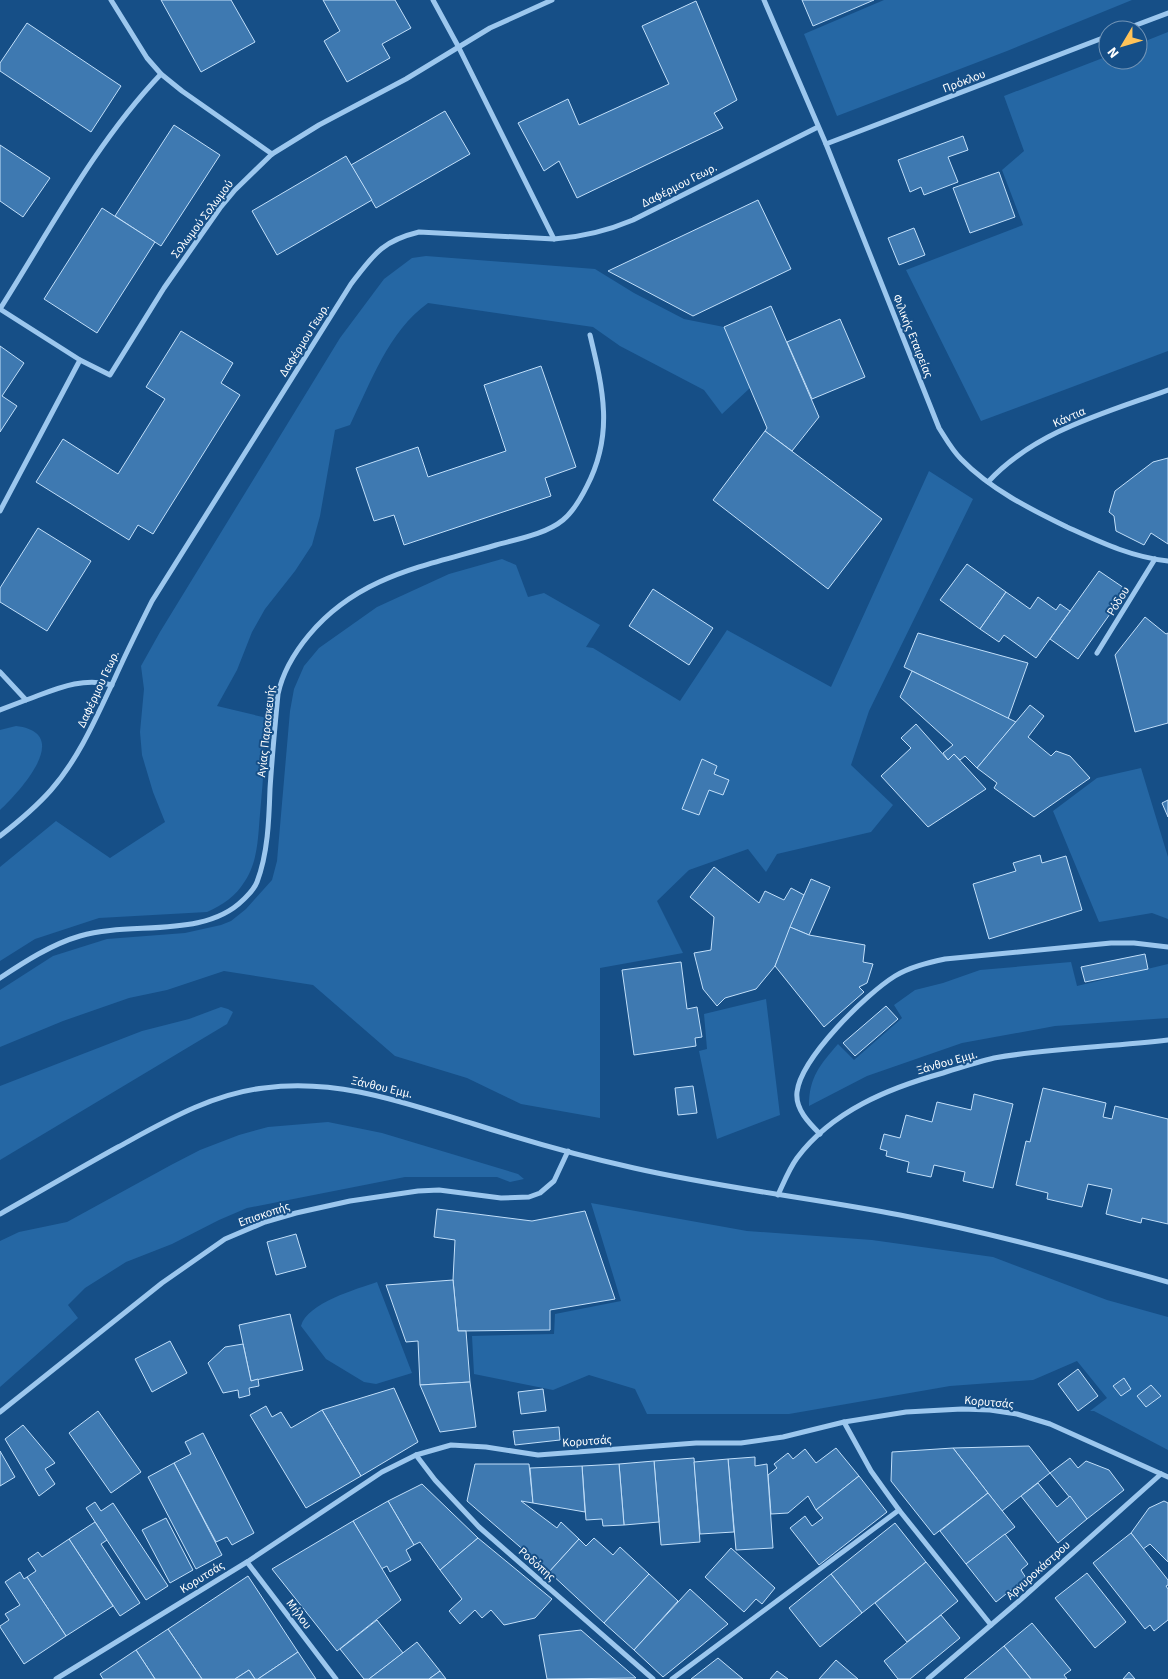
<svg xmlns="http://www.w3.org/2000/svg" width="1168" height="1679" font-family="'Source Sans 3',sans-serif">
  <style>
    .green { fill: #2567a4 }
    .building { fill: #3e79b1; stroke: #c1dffa }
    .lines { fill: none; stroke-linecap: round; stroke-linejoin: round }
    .street { stroke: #9cc7ee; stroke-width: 5 }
    .labels { text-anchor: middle; stroke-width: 4; stroke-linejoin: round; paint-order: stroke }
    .street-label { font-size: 12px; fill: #fff; stroke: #164f87 }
  </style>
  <rect width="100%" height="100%" fill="#164f87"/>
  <!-- green -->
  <g class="green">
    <polygon points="884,0 1132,0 1007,51 837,116 804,34"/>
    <polygon points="1168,32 1168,351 981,421 906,270 1023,225 1002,170 1024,151 1004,96 1108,56 1108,60 1138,60 1138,44"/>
    <path d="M426,256L595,269L634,293L684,319L724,327L750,388L722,414L704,390L620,346L593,327L428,303C388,332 371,382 350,425L335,430L320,516L312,545L295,571L265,609L252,632L237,670L217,706L267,718C265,750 263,782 260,814C258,837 258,861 245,881C236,896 223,905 207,912L99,918L35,939L0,961V867L56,821L110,858L165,822L153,792L142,755L140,732L144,689L141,666L160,632L340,338L384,279L412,258Z"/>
    <polygon points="929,471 973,499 869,711 851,765 893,805 871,832 777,854 766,872 748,849 689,870 657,901 683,953 600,968 600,1118 521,1104 467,1078 395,1056 313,985 224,971 167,990 129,998 63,1021 0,1047 0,990 53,956 107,939 185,933 221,925 231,921 246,909 272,880 277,861 290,711 294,689 304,666 319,648 377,607 449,574 502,559 516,565 528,597 544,593 600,625 586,647 593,648 680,701 727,630 831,687"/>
    <path d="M16,726C74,733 20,791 0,810V730Z"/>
    <polygon points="1141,768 1168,857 1168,919 1152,913 1099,922 1053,811 1097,778"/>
    <path d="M1071,962L1077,986L1168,964V1018L1055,1026L962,1043L867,1076L809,1106C809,1077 820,1065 838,1044L854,1060L902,1018L894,1005L915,990L943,983L980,970Z"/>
    <polygon points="766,999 780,1115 717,1139 699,1051 707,1049 704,1014"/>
    <polygon points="221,1007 228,1009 233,1012 227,1024 0,1160 0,1086 142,1031 189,1019"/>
    <polygon points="328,1122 382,1133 518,1174 524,1179 510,1182 497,1177 405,1177 247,1208 219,1220 172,1244 126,1262 85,1288 68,1305 78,1318 0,1387 0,1241 19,1232 67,1222 171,1165 200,1150 239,1135 268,1127"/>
    <polygon points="591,1203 747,1231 872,1240 993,1257 1107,1300 1168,1317 1168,1450 1094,1411 1090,1411 1107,1398 1077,1361 1033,1380 950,1386 789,1414 647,1414 635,1389 589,1375 553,1390 474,1374 472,1336 554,1334 555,1314 621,1301"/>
    <path d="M377,1282L412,1373L376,1384L364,1382L326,1359L301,1326C307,1303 357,1289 377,1282Z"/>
  </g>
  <!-- building -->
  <g class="building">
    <polygon points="161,0 231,0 255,42 201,72"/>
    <polygon points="323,0 395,0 411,28 382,44 390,58 347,82 324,41 340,31"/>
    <polygon points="802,0 874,0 813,26"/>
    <polygon points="696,1 737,100 714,113 723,128 577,198 559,161 544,171 518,123 568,99 579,125 669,84 642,26"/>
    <polygon points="27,23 121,86 91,132 0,71 0,63"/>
    <polygon points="445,111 470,154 376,208 351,165"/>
    <polygon points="174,125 220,155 161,246 115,216"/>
    <polygon points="963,136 968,150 948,157 958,182 924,195 921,187 910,192 898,160"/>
    <polygon points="0,145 50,178 23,217 0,201"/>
    <polygon points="346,156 372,200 277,255 252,211"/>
    <polygon points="999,172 1015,217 970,233 953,188"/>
    <polygon points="758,200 791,269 693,316 608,271"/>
    <polygon points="102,208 155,242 97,333 44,299"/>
    <polygon points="914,228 925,255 899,265 888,238"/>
    <polygon points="771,306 819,417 792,451 765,431 767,428 724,327"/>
    <polygon points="840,319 865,377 812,399 787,342"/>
    <polygon points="181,331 233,363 221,383 240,395 153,534 138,525 129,540 36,482 63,439 118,474 165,399 146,387"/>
    <polygon points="0,346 24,363 2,396 17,406 0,432"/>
    <polygon points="541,366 576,467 545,478 551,496 404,545 394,515 374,521 356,468 418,447 428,477 506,451 484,385"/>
    <polygon points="765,431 882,519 828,589 713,500"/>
    <polygon points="1168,458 1168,544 1151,533 1144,545 1116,531 1114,516 1109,512 1115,491 1153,462"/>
    <polygon points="38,528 91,561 47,631 0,602 0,588"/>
    <polygon points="967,564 1006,592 980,629 940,600"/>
    <polygon points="1099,571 1127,590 1078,659 1050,639"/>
    <polygon points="653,589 713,628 689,665 629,626"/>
    <polygon points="1006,592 1030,609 1038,597 1056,610 1060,604 1070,611 1036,658 1004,635 999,642 980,629"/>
    <polygon points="1145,617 1166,634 1168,633 1168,723 1135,732 1115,655"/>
    <polygon points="918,633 1028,663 1008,719 904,667"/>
    <polygon points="912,671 1016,722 977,768 965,756 960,760 954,754 948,760 943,753 953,745 900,697"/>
    <polygon points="1030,705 1044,716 1028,737 1051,756 1056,751 1070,756 1090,778 1034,817 994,788 997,783 977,768"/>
    <polygon points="916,724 948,760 954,754 986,789 928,827 881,776 911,748 901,738"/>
    <polygon points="702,759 717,766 714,774 729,780 723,795 709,790 699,815 682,809"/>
    <polygon points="1168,800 1168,817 1162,803"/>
    <polygon points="1040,855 1042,863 1066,856 1082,910 989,939 973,884 1016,871 1013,863"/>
    <polygon points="714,867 759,903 765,891 784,900 791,888 804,895 775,966 756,989 725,998 717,1006 703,989 694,953 711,950 714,917 690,897"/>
    <polygon points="811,879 830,887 809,935 790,927"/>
    <polygon points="790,927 809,935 865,945 863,962 873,964 867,983 859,987 864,992 824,1027 775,966"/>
    <polygon points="1145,954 1148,969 1085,982 1081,967"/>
    <polygon points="681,962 687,1009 697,1007 702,1037 695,1038 696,1046 634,1055 622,970"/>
    <polygon points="886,1006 898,1019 855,1056 843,1043"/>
    <polygon points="693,1086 697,1113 678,1115 675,1088"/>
    <polygon points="1043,1088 1106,1103 1103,1117 1112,1119 1115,1106 1168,1119 1168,1224 1142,1218 1141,1223 1106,1214 1112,1189 1088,1184 1082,1207 1047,1199 1048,1193 1016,1185 1026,1141 1030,1142"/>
    <polygon points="974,1094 1013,1104 993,1188 963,1181 965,1172 934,1165 931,1177 907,1172 909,1162 886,1156 887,1151 880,1149 884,1134 900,1138 906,1115 932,1122 937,1102 971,1110"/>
    <polygon points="437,1209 532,1221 585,1211 615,1299 550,1310 550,1330 458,1331 453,1280 455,1240 434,1237"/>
    <polygon points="296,1234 306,1267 276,1275 267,1242"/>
    <polygon points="453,1280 458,1331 466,1331 470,1382 420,1385 418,1341 406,1342 386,1285"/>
    <polygon points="290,1314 303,1370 251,1381 239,1325"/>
    <polygon points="170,1341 187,1373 152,1392 135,1359"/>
    <polygon points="243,1344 251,1381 258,1379 259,1386 249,1388 250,1395 239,1398 238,1390 223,1393 208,1363 225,1347"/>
    <polygon points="1078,1369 1098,1396 1078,1411 1058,1384"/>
    <polygon points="1124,1378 1131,1389 1121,1396 1113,1386"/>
    <polygon points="470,1382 476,1427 440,1432 420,1385"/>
    <polygon points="1151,1385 1161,1396 1146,1407 1137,1396"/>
    <polygon points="394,1388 418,1442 361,1476 322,1410"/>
    <polygon points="543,1389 546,1411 521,1414 518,1392"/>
    <polygon points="266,1406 272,1417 281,1412 291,1428 322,1410 361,1476 306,1508 250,1415"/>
    <polygon points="98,1411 141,1472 111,1493 69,1433"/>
    <polygon points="23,1425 55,1463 45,1469 55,1484 39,1496 5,1439"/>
    <polygon points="559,1427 560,1440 515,1445 513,1431"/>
    <polygon points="203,1433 254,1533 232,1545 227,1537 216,1542 174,1463 191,1454 185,1442"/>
    <polygon points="1029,1446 1050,1473 1002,1511 953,1448"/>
    <polygon points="836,1448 859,1476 816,1510 808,1496 788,1513 771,1514 768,1475 777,1468 774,1464 788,1453 793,1459 805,1449 816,1463"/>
    <polygon points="953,1448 988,1493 934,1535 891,1481 892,1452"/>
    <polygon points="0,1451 15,1477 0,1486"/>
    <polygon points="755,1457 755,1466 767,1464 773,1548 736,1550 728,1459"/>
    <polygon points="694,1458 700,1542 661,1545 654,1461"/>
    <polygon points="1070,1458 1078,1468 1086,1461 1109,1470 1124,1490 1087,1519 1050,1473"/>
    <polygon points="728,1459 734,1532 700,1534 694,1462"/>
    <polygon points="654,1461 659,1522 624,1525 619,1464"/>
    <polygon points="174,1463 222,1555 196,1569 148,1477"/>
    <polygon points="475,1464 529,1464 533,1503 521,1501 557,1528 561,1522 579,1539 549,1572 467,1501"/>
    <polygon points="619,1464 624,1525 603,1526 602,1519 586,1520 582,1466"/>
    <polygon points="582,1466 585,1512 533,1503 530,1468"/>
    <polygon points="859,1476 887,1512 819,1565 790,1528 805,1516 812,1526 823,1518 816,1510"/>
    <polygon points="1038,1483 1057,1507 1070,1496 1087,1519 1058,1543 1021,1496"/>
    <polygon points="422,1484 478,1538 440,1570 420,1542 414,1545 388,1501"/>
    <polygon points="988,1493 1015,1527 966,1564 940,1531"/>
    <polygon points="388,1501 414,1545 406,1550 411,1560 390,1572 387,1566 381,1569 353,1521"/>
    <polygon points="1164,1501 1168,1503 1168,1562 1150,1544 1143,1549 1131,1533 1149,1508"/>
    <polygon points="95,1502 101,1511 113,1503 168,1586 146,1600 86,1508"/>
    <polygon points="166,1518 193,1570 170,1583 142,1530"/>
    <polygon points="353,1521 401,1600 337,1651 272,1569"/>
    <polygon points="95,1522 107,1540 101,1544 140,1603 120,1616 69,1539"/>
    <polygon points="895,1523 926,1562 862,1613 831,1574"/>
    <polygon points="1131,1533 1168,1580 1168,1585 1166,1586 1168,1589 1168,1620 1154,1631 1150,1625 1145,1629 1093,1563"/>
    <polygon points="1005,1534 1028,1564 1021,1570 1026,1578 996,1602 966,1564"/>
    <polygon points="478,1538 552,1599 535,1618 504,1625 491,1610 482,1618 475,1610 460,1624 449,1611 462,1599 440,1570"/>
    <polygon points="594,1538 613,1555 620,1547 649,1574 604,1623 549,1572 579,1539 586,1546"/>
    <polygon points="69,1539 113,1606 66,1636 27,1577 36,1571 28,1559 38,1552 42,1557"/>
    <polygon points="731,1548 775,1588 762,1604 756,1599 744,1612 705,1577"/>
    <polygon points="926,1562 958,1601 907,1642 875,1603"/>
    <polygon points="20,1572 24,1579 27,1577 66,1636 24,1664 0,1627 0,1626 9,1620 5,1614 20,1605 5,1582"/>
    <polygon points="1087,1573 1126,1622 1095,1648 1055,1598"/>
    <polygon points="649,1574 678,1601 634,1650 604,1623"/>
    <polygon points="831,1574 862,1613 820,1647 789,1608"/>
    <polygon points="248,1576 298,1652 258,1679 255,1679 249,1670 235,1679 202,1679 168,1629"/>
    <polygon points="690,1589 728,1624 663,1677 634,1650"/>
    <polygon points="941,1615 960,1638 910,1679 898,1679 884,1661"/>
    <polygon points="377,1620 403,1653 369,1679 364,1679 340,1649"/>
    <polygon points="1032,1623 1071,1670 1064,1675 1067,1679 1031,1679 1004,1646"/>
    <polygon points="168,1629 202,1679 155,1679 136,1650"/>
    <polygon points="581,1630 636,1678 547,1679 539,1635"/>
    <polygon points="417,1642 440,1671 429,1679 369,1679"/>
    <polygon points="1004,1646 1031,1679 964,1679"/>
    <polygon points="136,1650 155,1679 103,1679 100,1674"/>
    <polygon points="298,1652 316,1679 258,1679"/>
    <polygon points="718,1658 743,1679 691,1679"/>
    <polygon points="836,1660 858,1679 819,1679"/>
    <polygon points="249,1670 255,1679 235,1679"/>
    <polygon points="440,1671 446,1679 429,1679"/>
    <polygon points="777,1671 788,1679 770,1679"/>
    <polygon points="1129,1672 1135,1679 1123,1679"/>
  </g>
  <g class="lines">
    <!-- street -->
    <g class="street">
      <polyline points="111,0 147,58 161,74 182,91 272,154"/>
      <polyline points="433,0 458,46 554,239"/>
      <path d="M764,0L826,144L939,428C946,439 952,450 961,459C990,489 1030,509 1067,527C1100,542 1131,557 1168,561"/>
      <polyline points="1123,30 1168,13"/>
      <polyline points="826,144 1108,36"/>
      <path d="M0,309C50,230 96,142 161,74"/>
      <polyline points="0,309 80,360"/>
      <path d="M988,482C1035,431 1105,413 1168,390"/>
      <polyline points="0,511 80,360 110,375 164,288 220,208 235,190 272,154 319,125 406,79 490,28 552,0"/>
      <polyline points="1097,653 1155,559"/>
      <polyline points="0,672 26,700 0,710"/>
      <path d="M26,700C54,690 82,676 112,685"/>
      <path d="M0,836C18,822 36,807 51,790C79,758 96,718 114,680C126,653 139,627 152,601L351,284C374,254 382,241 419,232L554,239C583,237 607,231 633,220L818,127"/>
      <path d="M0,978C24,962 52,944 80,936C131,921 204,939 243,900C249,894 254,890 257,882C268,853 269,819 270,789C272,757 275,726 278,694C283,671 294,653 309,635C359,575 426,566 496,545C518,539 546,534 563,520C574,511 581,498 587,486C614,434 603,389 590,335"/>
      <path d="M820,1134C809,1123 795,1109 797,1092C801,1058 866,994 895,976C910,967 927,963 945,959L1111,943H1134L1168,947"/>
      <path d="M778,1195C784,1182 789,1169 797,1158C832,1111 889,1088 943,1073C959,1068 977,1062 994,1058C1050,1048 1111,1047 1168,1040"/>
      <path d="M0,1214C39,1192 78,1169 118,1147C164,1122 211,1094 264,1088C338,1078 405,1103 474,1124C527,1141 580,1156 634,1168C722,1188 812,1198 900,1215C991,1233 1079,1257 1168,1282"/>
      <polyline points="0,1412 162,1283 225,1239 265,1222 296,1213 350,1201 418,1191 439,1190 501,1198 529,1197 540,1193 554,1181 568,1151"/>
      <polyline points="844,1422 871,1471 899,1510 991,1625"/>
      <polyline points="416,1455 435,1480 479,1527 653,1679"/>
      <polyline points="247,1562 336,1679"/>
      <polyline points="56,1679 247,1562 382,1472 416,1455 451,1445 486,1447 538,1455 696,1443 741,1443 783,1437 844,1422 906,1412 962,1409 990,1410 1017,1414 1050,1424 1168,1477"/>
      <polyline points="672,1679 899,1510"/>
      <polyline points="928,1679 1019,1601 1161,1474"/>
    </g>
  </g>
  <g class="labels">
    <!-- street labels -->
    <g class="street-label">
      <text transform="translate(964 81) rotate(-21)" y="4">Πρόκλου</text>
      <text transform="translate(679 185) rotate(-27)" y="4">Δαφέρμου Γεωρ.</text>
      <text transform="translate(202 219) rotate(-53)" y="4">Σολωμού Σολωμού</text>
      <text transform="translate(913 336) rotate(68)" y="4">Φιλικής Εταιρείας</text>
      <text transform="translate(304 340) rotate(-58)" y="4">Δαφέρμου Γεωρ.</text>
      <text transform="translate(1069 417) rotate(-24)" y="4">Κάντια</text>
      <text transform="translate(1118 601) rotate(-58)" y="4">Ρόδου</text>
      <text transform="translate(98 689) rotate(-65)" y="4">Δαφέρμου Γεωρ.</text>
      <text transform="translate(266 731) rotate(-84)" y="4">Αγίας Παρασκευής</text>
      <text transform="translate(947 1062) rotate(-16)" y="4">Ξάνθου Εμμ.</text>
      <text transform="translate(382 1087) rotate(13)" y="4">Ξάνθου Εμμ.</text>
      <text transform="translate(264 1214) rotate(-19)" y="4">Επισκοπής</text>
      <text transform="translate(989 1402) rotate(5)" y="4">Κορυτσάς</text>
      <text transform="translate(587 1441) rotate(-4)" y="4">Κορυτσάς</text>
      <text transform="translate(537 1564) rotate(41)" y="4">Ροδόπης</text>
      <text transform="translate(1038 1570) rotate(-42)" y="4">Αργυροκάστρου</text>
      <text transform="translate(202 1577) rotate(-32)" y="4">Κορυτσάς</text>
      <text transform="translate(299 1614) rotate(53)" y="4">Μήλου</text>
    </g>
  </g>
  <!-- north arrow -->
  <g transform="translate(1123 45) rotate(232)"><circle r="24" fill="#164f87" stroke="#7395b7"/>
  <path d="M0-4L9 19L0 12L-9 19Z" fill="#ffc359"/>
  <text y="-8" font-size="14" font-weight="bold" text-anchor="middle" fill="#ffffff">N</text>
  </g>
</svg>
